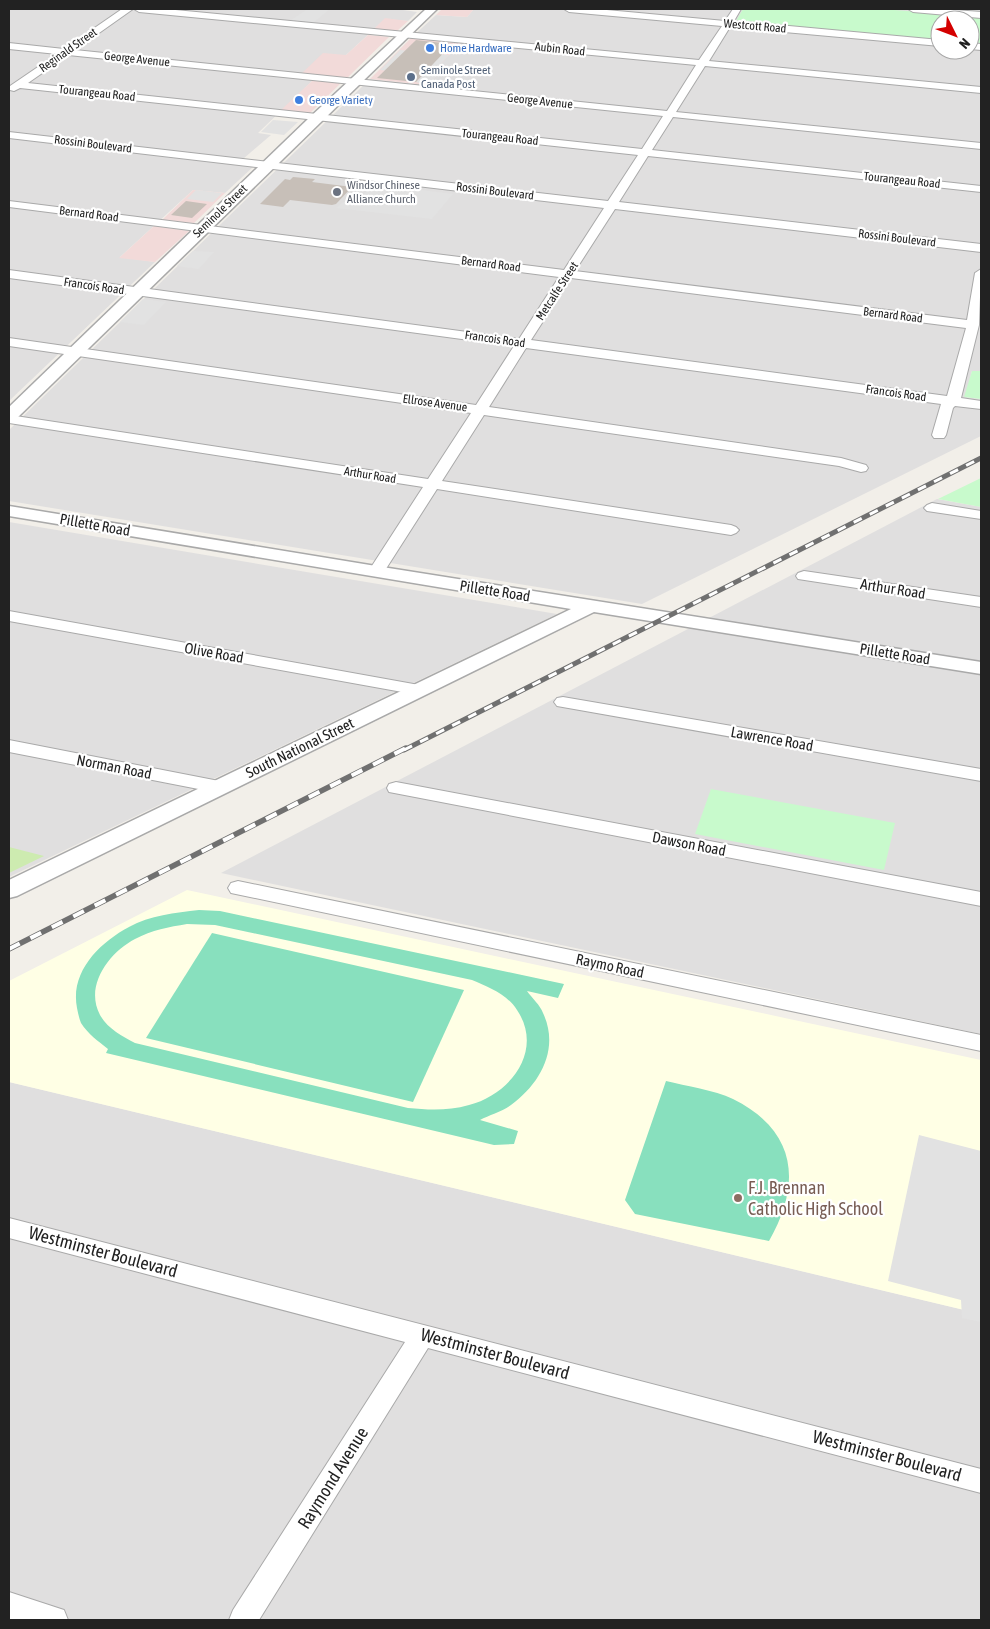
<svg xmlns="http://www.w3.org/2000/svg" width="990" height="1629" font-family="'Asap Condensed',sans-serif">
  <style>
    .residential { fill: #e0dfdf; fill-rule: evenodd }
    .commercial { fill: #f2dad9 }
    .education { fill: #ffffe5 }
    .grass { fill: #cdebb0 }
    .park { fill: #c8facc }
    .pitch { fill: #88e0be; fill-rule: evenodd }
    .parking { fill: #e2e2e2 }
    .building { fill: #c7bfb8 }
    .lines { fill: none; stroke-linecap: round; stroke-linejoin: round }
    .minor-casing { stroke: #a9a9a9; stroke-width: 2 }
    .tertiary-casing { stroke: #a9a9a9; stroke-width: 3 }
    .minor { fill: #fff; fill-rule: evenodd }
    .tertiary { fill: #fff; fill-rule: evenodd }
    .rail-far1-casing { stroke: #707070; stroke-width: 5 }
    .rail-casing { stroke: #707070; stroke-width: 5.5 }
    .rail-far1 { stroke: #fff; stroke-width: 3; stroke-dasharray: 9; stroke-linecap: butt }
    .rail { stroke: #fff; stroke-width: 4; stroke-dasharray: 12; stroke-linecap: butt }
    .shop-dot { fill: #3f7fe0; stroke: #fff; stroke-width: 2 }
    .service-dot { fill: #5c6f8a; stroke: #fff; stroke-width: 2 }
    .worship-dot { fill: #6b7280; stroke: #fff; stroke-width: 2 }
    .education-dot { fill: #8d6e63; stroke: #fff; stroke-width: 2 }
    .labels { text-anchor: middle; stroke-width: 4.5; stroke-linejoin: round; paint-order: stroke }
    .far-street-label { font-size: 12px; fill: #222; stroke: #fff }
    .far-shop-label { font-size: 12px; fill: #366cbe; stroke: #fff; text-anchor: start }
    .far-service-label { font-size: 12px; fill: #4e5e75; stroke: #fff; text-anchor: start }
    .far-worship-label { font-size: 12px; fill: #5b616d; stroke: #fff; text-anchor: start }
    .street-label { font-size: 15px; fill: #222; stroke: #fff }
    .near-education-label { font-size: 18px; fill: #785e54; stroke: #fff; text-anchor: start }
    .near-street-label { font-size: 18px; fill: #222; stroke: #fff }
  </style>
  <rect width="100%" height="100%" fill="#f2efe9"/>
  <!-- residential -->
  <g class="residential">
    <polygon points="9,9 396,9 417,12 408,21 385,19 346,55 301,74 296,78 313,80 258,133 271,135 236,165 253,167 225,193 193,190 120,257 155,262 9,401"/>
    <path d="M474,9H981V371H972L965,397L981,399V436L642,604L9,501V430L370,79L426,85L447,66L439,65L460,43L411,38L436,15L467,17ZM940,20H970V50H940Z"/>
    <polygon points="937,499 981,507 981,1034 221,873"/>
    <polygon points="9,522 557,614 9,877"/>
    <polygon points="9,1082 981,1314 981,1620 9,1620"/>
  </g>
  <!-- commercial -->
  <g class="commercial">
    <polygon points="442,9 474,9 467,17 436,15"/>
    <polygon points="385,18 408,21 397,31 374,29"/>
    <polygon points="368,35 389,37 346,79 301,74 323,53 346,55"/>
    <polygon points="411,38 461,43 440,65 448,66 426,85 370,79"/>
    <polygon points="313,80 341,83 310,113 281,110"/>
    <polygon points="193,190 225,193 194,223 162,220"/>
    <polygon points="154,226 189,231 155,262 119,258"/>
  </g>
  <!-- education -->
  <polygon class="education" points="187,890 981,1060 981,1314 9,1082 9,981"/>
  <!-- grass -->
  <polygon class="grass" points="9,847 44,856 9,873"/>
  <!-- park -->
  <g class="park">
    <polygon points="743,9 882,9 981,17 981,43 970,42 970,20 940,20 940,40 736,21"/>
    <polygon points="972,371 981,371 981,399 964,397"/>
    <polygon points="981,478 981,507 938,499"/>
    <polygon points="711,789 895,823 884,870 695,834"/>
  </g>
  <!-- pitch -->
  <g class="pitch">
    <path d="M199,910L220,911L564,984L558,998L527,991C532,998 540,1005 543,1013C560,1049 540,1084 511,1105C502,1112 489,1115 480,1120L518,1131L514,1144L494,1145L106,1053L108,1049C98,1041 88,1034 81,1023C79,1018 78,1013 77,1008C70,972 99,943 129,927C150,915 175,913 199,910ZM187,924L215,925L472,980C488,987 507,994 517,1010C544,1050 511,1094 469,1105C448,1111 429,1110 408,1108L135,1043C122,1036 108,1029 100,1015C84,985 110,952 135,939C152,930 169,927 187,924Z"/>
    <polygon points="212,933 464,990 413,1102 146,1038"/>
    <path d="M666,1081C686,1086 714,1090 733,1099C797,1131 802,1183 769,1241L635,1214L625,1200Z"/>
  </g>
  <!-- parking -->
  <g class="parking">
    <polygon points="311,9 330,9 312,24 291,20 306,10"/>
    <polygon points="400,50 449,55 440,65 448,66 431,81 425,80 422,84 416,82 423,74 380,70"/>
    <polygon points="273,120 298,122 284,135 261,132"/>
    <polygon points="373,185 398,187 453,194 432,219 336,208 343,202 348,203 357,196 364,197 366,195 364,194"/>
    <polygon points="196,190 222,193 213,202 187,199"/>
    <polygon points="193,251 214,252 199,269 177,266"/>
    <polygon points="143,299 166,302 144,325 120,322"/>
    <polygon points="919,1135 981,1151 981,1322 962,1318 961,1300 888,1281"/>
  </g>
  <!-- building -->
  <g class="building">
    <polygon points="416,40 452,44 416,82 377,78"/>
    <polygon points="293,177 315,179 312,182 352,187 336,204 332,205 290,200 283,207 260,204 285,179 290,180"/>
    <polygon points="186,201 207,204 192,218 171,215"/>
  </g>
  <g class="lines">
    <defs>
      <g id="minor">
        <path d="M122,9H133L75,50L667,111L696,65L139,12L134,9H165L699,60L722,26L569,12L564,9H596L725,21L733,9H741L734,21L940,40V46L730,27L709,61L981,87V93L705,66L676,112L981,143V149L673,117L652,150L981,186V192L648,156L619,202L981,244V252L615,209L575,271L967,320L975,273L981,269L979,325L961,398L981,401V409L955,406L953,408L946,435L944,438H934L932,435L941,404L526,348L489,407L841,458L866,465L868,468L866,471L861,472L839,466L484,415L442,481L731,525L736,527L739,530L736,533L731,535L437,489L382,575H370L368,572L423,487L9,423V415L428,479L471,413L9,346V338L476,405L514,346L9,278V270L519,339L559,277L9,207V201L564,270L604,208L9,138V132L608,201L638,155L20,88L14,91L10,90V86L57,54L9,49V43L64,49ZM68,55L663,116L642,149L28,83ZM571,278L966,328L947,396L531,340Z"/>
        <polygon points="908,9 941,9 981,12 981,18 913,12"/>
        <polygon points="970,43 981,44 981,50 970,49"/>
        <polygon points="932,503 981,511 981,519 927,511 924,508 927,505"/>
        <polygon points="804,571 981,597 981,607 798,579 796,576 798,573"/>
        <polygon points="9,611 419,685 425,686 428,690 425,694 419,695 9,621"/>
        <polygon points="563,697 981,769 981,781 557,706 554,702 557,698"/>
        <polygon points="9,740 219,781 226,783 228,787 226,791 219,793 9,752"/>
        <polygon points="396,782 981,892 981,906 389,792 387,788 389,784"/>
        <polygon points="238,881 981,1035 981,1051 231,893 228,888 231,883"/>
        <polygon points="9,1218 981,1469 981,1493 428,1348 259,1620 229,1620 233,1610 405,1342 9,1238"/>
        <polygon points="9,1592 64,1610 68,1620 9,1620"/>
      </g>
      <g id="tertiary">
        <polygon points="426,9 437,9 15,420 9,421 9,407 309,118"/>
        <polygon points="9,506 376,566 981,662 981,674 594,612 17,896 9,898 9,880 571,609 9,516"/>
      </g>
    </defs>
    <!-- minor casing -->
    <use href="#minor" class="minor-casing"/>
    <!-- tertiary casing -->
    <use href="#tertiary" class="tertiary-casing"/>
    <!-- minor -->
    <use href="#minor" class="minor"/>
    <!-- tertiary -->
    <use href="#tertiary" class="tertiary"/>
    <defs>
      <polyline id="rail-far1" points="404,750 981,458"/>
      <polyline id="rail" points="9,949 406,748"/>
    </defs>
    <!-- rail-far1 casing -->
    <use href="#rail-far1" class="rail-far1-casing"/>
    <!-- rail casing -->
    <use href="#rail" class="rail-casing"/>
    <!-- rail-far1 -->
    <use href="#rail-far1" class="rail-far1"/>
    <!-- rail -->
    <use href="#rail" class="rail"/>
  </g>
  <!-- markers -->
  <g class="shop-dot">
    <circle cx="430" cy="48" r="5"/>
    <circle cx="299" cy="100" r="5"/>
  </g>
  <circle class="service-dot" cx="411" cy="77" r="5"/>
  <circle class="worship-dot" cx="337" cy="192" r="5"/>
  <circle class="education-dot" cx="738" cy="1198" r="5"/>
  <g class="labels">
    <!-- far-street labels -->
    <g class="far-street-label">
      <text transform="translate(755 26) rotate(5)" y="4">Westcott Road</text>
      <text transform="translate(560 49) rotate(6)" y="4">Aubin Road</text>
      <text transform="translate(68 50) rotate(-35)" y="4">Reginald Street</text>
      <text transform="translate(137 59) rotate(6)" y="4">George Avenue</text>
      <text transform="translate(97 93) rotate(6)" y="4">Tourangeau Road</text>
      <text transform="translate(540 101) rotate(6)" y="4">George Avenue</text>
      <text transform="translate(500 137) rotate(6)" y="4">Tourangeau Road</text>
      <text transform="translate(93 144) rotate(7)" y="4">Rossini Boulevard</text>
      <text transform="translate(902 180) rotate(6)" y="4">Tourangeau Road</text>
      <text transform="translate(495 191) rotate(7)" y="4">Rossini Boulevard</text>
      <text transform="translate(220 211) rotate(-44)" y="4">Seminole Street</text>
      <text transform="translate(89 214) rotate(7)" y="4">Bernard Road</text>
      <text transform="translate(897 238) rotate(7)" y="4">Rossini Boulevard</text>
      <text transform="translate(491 264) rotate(7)" y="4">Bernard Road</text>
      <text transform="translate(94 286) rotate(8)" y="4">Francois Road</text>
      <text transform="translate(557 291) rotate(-57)" y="4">Metcalfe Street</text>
      <text transform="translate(893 315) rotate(7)" y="4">Bernard Road</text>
      <text transform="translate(495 339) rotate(8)" y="4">Francois Road</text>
      <text transform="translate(896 393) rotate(8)" y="4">Francois Road</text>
      <text transform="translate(435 403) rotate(8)" y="4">Ellrose Avenue</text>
      <text transform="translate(370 475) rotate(9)" y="4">Arthur Road</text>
    </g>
    <!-- far-shop labels -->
    <g class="far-shop-label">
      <text x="440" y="52">Home Hardware</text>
      <text x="309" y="104">George Variety</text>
    </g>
    <!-- far-service labels -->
    <g class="far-service-label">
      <text x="421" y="74">Seminole Street<tspan x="421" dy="14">Canada Post</tspan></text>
    </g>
    <!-- far-worship labels -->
    <g class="far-worship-label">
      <text x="347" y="189">Windsor Chinese<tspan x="347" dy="14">Alliance Church</tspan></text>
    </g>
    <!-- street labels -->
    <g class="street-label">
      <text transform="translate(95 525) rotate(10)" y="5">Pillette Road</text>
      <text transform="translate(893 589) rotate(9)" y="5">Arthur Road</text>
      <text transform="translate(495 591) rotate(9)" y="5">Pillette Road</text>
      <text transform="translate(214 653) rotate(10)" y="5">Olive Road</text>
      <text transform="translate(895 654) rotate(9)" y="5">Pillette Road</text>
      <text transform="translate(772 739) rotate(10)" y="5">Lawrence Road</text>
      <text transform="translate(300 748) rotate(-26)" y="5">South National Street</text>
      <text transform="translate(114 767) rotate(11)" y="5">Norman Road</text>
      <text transform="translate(689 844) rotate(11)" y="5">Dawson Road</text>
      <text transform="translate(610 966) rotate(12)" y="5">Raymo Road</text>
    </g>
    <!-- near-education labels -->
    <g class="near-education-label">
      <text x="748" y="1194">F.J. Brennan<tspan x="748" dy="21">Catholic High School</tspan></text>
    </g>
    <!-- near-street labels -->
    <g class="near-street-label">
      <text transform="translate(103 1252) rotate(15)" y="6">Westminster Boulevard</text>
      <text transform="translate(495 1354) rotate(15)" y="6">Westminster Boulevard</text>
      <text transform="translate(887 1456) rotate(15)" y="6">Westminster Boulevard</text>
      <text transform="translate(333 1478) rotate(-58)" y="6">Raymond Avenue</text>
    </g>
  </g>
  <!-- border -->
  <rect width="990" height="1629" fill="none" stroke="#222222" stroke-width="20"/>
  <!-- north arrow -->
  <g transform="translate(955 35) rotate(132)"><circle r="24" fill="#ffffff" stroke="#a7a7a7"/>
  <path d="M0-4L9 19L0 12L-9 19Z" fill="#d40000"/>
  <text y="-8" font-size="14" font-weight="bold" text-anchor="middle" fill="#222222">N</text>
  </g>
</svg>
